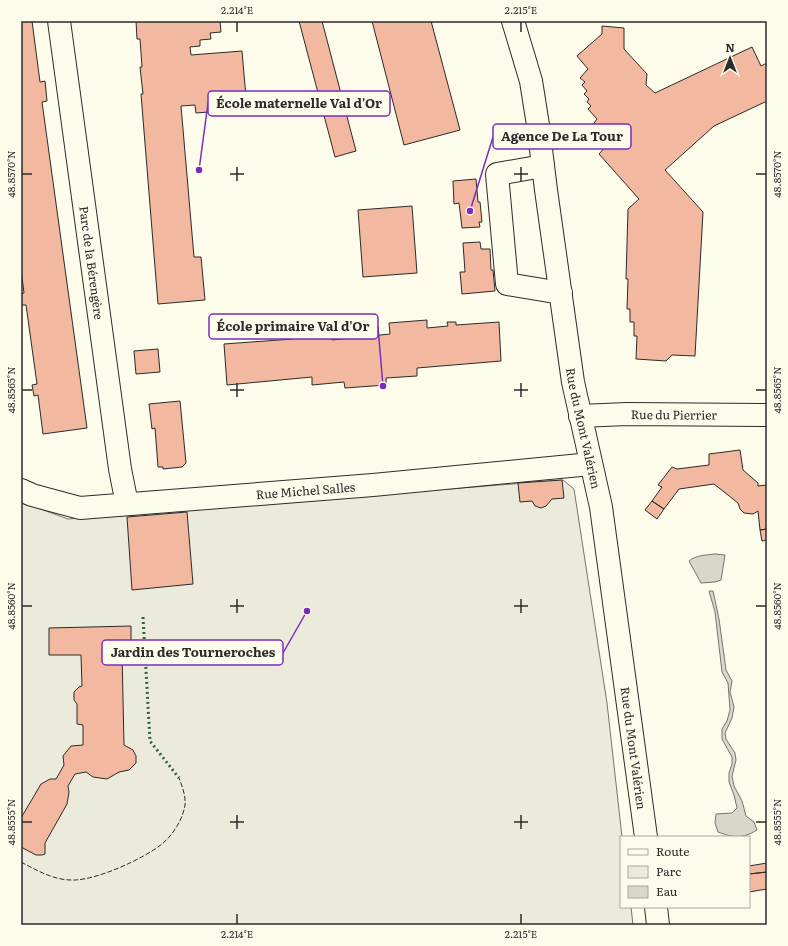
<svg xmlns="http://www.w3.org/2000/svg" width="788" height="946" font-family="Literata,serif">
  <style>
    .green { fill: #ecebdb; stroke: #74746e }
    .water { fill: #d8d7c9; stroke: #74746e }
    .building { fill: #f2b8a0; stroke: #2b2b2b }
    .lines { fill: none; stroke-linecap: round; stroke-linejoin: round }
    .minor-casing { stroke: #2b2b2b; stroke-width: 24 }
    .major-casing { stroke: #2b2b2b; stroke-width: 24 }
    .minor { stroke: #fdfbea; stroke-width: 22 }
    .major { stroke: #fdfbea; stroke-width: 22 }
    .hedge { stroke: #34623c; stroke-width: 3; stroke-dasharray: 2 3; stroke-linecap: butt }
    .fence { stroke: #2b2b2b; stroke-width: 1; stroke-dasharray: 5 2; stroke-linecap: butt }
    .ticks { fill: none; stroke: #2b2b2b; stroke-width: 1.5 }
    .labels { text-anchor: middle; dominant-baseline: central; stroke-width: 3; stroke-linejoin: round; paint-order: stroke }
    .street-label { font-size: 12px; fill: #2b2b2b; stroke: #fdfbea }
    .leader { fill: none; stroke: #7b2cbf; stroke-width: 1.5 }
    .callout-dot { fill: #7b2cbf; stroke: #fdfbea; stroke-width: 1.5 }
    .callout { fill: #fdfbea; stroke: #7b2cbf; stroke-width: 1.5 }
    .callout-label { font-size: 13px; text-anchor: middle; font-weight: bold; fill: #2b2b2b }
    .neatline { fill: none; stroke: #2b2b2b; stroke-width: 1.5 }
    .ticks-label { font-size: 10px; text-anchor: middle; fill: #2b2b2b }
  </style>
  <rect width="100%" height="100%" fill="#fdfbea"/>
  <path class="green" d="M563 480 574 489 607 703 622 837 621 907H631L633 925H21V505L24 503 68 519Z"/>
  <path class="water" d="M715 554 725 555 721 580 715 582 701 583 689 561C696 555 707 555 715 554Z
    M709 591H713L719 619 726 670 732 681 730 692 734 707 732 718 725 733 726 739 735 753 736 760 732 776 734 786 742 801 746 816 754 822 757 830C742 839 734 838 718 832L715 823 716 814 732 813 737 808 734 795 729 782V773L732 764V757L722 739V729L727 721 730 710 728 683 722 672 715 612Z"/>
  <path class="building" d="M21 21H32L40 82 45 81 47 101 42 102 87 428 43 434 38 395 34 396 32 385 37 384 26 305H21V294L24 293 21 269Z
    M136 21H220L221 32 210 33 211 39 200 40V46L190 47 191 55 242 51 247 109 196 113 195 105 181 106 194 257H201L205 300 158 304 141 94H143L140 67H142L140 39H137Z
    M299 21H322L356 151 335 157Z
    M372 21H431L460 130 404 145Z
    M602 26 624 28V49L647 74 646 85 655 93 752 47 761 66 767 63V101L714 126 665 170 703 212 695 356 672 355 666 361 636 359 637 336H634V322H630V309H627L628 279H626L628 209 639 199 599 154 608 144 592 126 597 119 588 109 591 106 587 102 589 99 584 94 587 91 582 85 585 82 580 78 588 69 577 56 602 34Z
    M476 179 478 202H480L482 222H479L480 227 462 228 459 203 454 204 453 181Z
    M412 206 417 273 363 277 358 210Z
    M480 242 481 249H490L491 270H493L495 291 462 294 460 272H465L463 243Z
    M427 320V328L448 326 447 322H456V325L499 322 501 361 417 368V376L386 378V385L345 388 344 382 312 385V377L227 385 224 344 293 339V331L331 328 332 340 390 334 389 323Z
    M158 349 160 372 136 374 134 351Z
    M180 401 186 463 182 467 163 469V467H158L155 428 152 429 149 404Z
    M740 450 743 470 758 483V486L767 485V529L760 530 758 511 753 514 744 513 740 509 738 503 714 484 679 489 664 509 652 501 662 487 658 485 672 467 677 469 709 465V454Z
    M562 480 564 498 552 499 546 506 541 508 535 506 532 501 520 502 518 483Z
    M652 501 664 509 657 519 645 510Z
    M187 512 193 584 132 590 127 517Z
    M767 529V540L762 541 760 530Z
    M131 626V647L126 653H122L124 745 133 750 136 756V763L129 770 119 772 107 779 93 777 86 772 75 774 68 786 69 792 67 804 45 843V854L42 855H36L21 847V818L41 784 50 779H56L64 765 63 756 71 746 83 745V725L77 724V704L74 700V692L79 687 82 686 81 655H49V628Z
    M767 863V872L749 874V866Z
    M767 872V889L749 892V874Z"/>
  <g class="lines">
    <g class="minor-casing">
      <g id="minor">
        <path id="s1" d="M59 21 120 469 127 504"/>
        <path d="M543 166 497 174 507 284 561 293"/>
        <path id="s2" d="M580 416 627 414 767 415"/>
        <path id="s3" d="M21 490 32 495 80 508 373 485 591 464"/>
      </g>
    </g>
    <g class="major-casing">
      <g id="major">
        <path id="s4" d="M513 21 531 81 538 125 546 190 573 382 601 507 646 837"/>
        <path d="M656 907 658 925"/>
      </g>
    </g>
    <use href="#minor" class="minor"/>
    <use href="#major" class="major"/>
    <path class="hedge" d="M143 617 150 741 179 778"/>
    <path class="fence" d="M21 862C38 871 55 881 75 880 99 879 143 859 162 844 173 835 183 819 185 805 186 796 182 786 179 778"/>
  </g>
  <path class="ticks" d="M237 22V32M521 22V32M237 167V181M521 167V181M22 174H32M230 174H244M514 174H528M756 174H766M237 383V397M521 383V397M22 390H32M230 390H244M514 390H528M756 390H766M237 599V613M521 599V613M22 606H32M230 606H244M514 606H528M756 606H766M237 815V829M521 815V829M22 822H32M230 822H244M514 822H528M756 822H766M237 914V924M521 914V924"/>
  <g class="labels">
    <g class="street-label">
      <text stroke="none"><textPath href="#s1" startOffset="244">Parc de la Bérengère</textPath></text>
      <text stroke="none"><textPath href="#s2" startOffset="94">Rue du Pierrier</textPath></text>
      <text stroke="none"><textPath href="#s4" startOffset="414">Rue du Mont Valérien</textPath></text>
      <text stroke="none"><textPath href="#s3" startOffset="288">Rue Michel Salles</textPath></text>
      <text stroke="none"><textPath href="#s4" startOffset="738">Rue du Mont Valérien</textPath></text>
    </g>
  </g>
  <path class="leader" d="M199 170L208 103M470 211L493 137M383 386L378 327M307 611L283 653"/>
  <g class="callout-dot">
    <circle cx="199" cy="170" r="4"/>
    <circle cx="470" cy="211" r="4"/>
    <circle cx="383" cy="386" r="4"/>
    <circle cx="307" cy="611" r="4"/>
  </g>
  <g class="callout">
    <rect x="208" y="91" width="182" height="25" rx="4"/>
    <rect x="493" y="124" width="138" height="25" rx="4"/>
    <rect x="209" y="314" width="169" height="25" rx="4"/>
    <rect x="102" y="640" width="181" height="25" rx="4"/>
  </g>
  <g class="callout-label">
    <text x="299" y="108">École maternelle Val d'Or</text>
    <text x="562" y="141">Agence De La Tour</text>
    <text x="293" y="331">École primaire Val d'Or</text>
    <text x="193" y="657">Jardin des Tourneroches</text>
  </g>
  <rect width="788" height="946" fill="none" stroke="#fdfbea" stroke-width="44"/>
  <rect x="620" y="836" width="130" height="72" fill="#fdfbea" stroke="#a9a89e"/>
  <rect x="628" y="849" width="20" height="6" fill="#fdfbea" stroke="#a9a89e"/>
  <text x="656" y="856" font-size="12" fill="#2b2b2b">Route</text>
  <rect x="628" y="866" width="20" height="12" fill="#ecebdb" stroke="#a9a89e"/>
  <text x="656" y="876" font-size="12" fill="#2b2b2b">Parc</text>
  <rect x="628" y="886" width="20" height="12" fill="#d8d7c9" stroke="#a9a89e"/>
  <text x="656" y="896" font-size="12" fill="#2b2b2b">Eau</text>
  <g transform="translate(730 58)" stroke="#fdfbea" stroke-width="3" paint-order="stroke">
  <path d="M0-3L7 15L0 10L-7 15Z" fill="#2b2b2b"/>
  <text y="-6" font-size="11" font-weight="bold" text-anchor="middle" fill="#2b2b2b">N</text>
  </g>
  <rect x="22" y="22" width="744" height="902" class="neatline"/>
  <g class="ticks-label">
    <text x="237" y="14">2.214°E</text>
    <text x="521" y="14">2.215°E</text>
    <text transform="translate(11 174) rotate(-90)" y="4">48.8570°N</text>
    <text transform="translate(777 174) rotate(-90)" y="4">48.8570°N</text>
    <text transform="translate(11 390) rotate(-90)" y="4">48.8565°N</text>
    <text transform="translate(777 390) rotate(-90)" y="4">48.8565°N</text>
    <text transform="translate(11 606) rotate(-90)" y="4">48.8560°N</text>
    <text transform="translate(777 606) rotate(-90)" y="4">48.8560°N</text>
    <text transform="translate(11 822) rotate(-90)" y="4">48.8555°N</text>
    <text transform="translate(777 822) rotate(-90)" y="4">48.8555°N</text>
    <text x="237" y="938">2.214°E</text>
    <text x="521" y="938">2.215°E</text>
  </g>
</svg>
